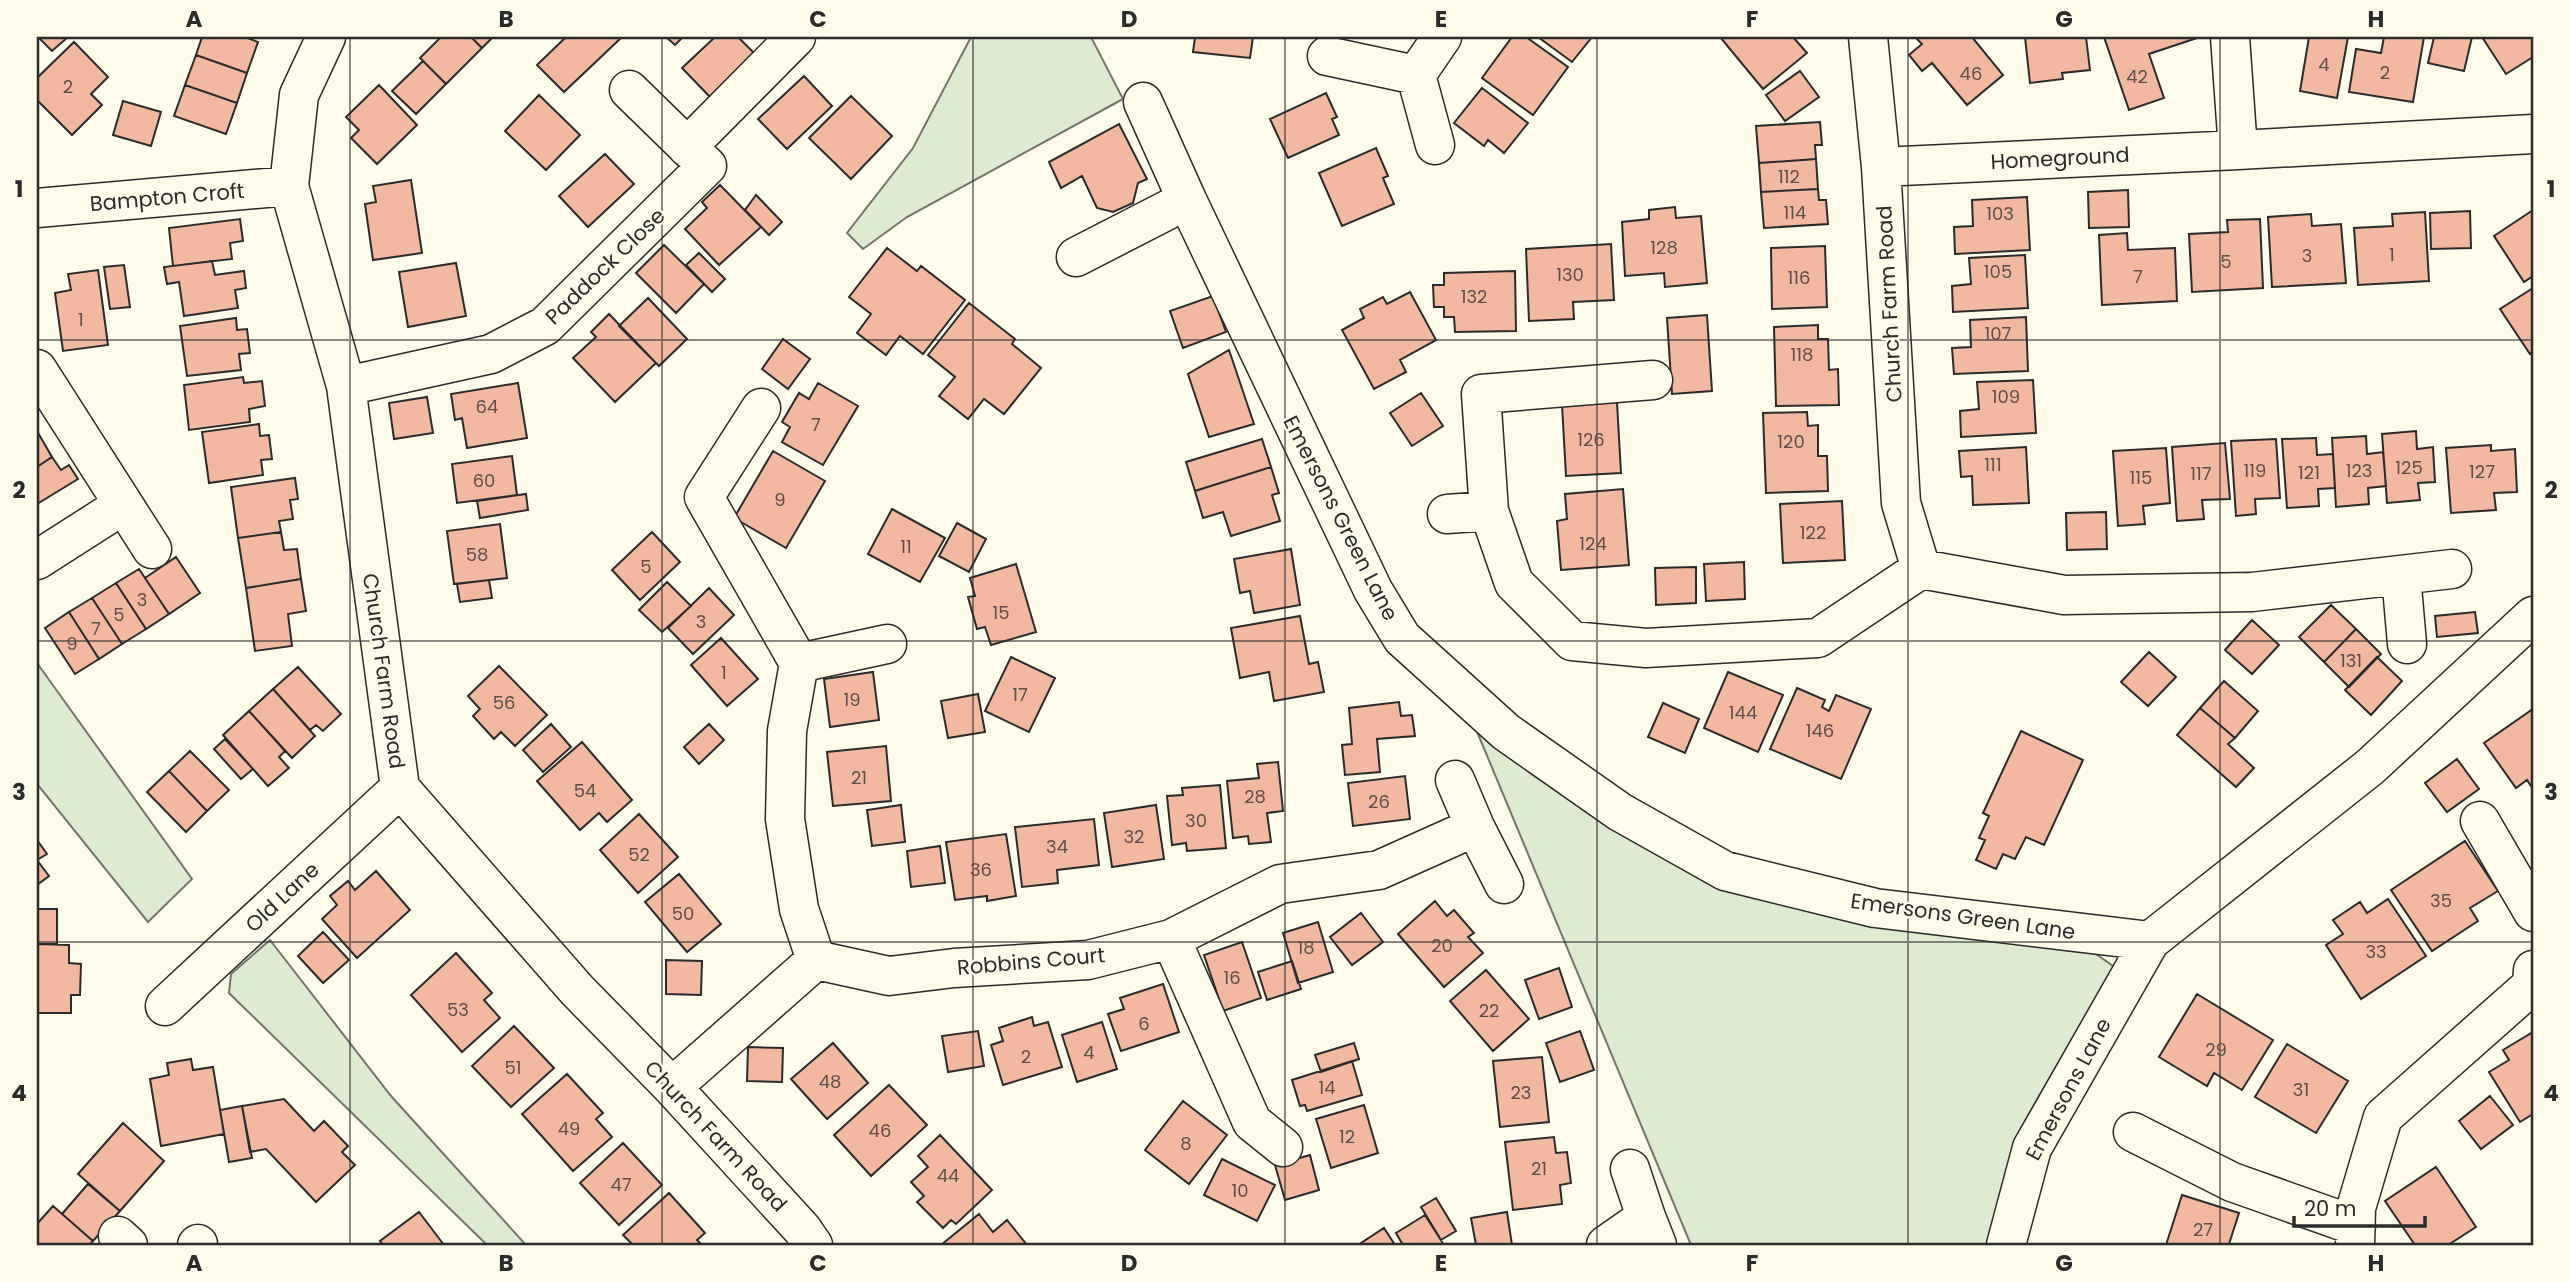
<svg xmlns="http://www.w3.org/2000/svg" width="2570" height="1282" font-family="Poppins,sans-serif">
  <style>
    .green { fill: #deebd1; stroke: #74746e; stroke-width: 2 }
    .building { fill: #f2b8a0; stroke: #2b2b2b; stroke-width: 2 }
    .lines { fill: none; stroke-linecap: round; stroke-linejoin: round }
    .minor-casing { stroke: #2b2b2b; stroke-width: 41 }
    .minor { stroke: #fdfbea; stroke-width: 38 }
    .grid { fill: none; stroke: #2b2b2b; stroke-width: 2; stroke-opacity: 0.55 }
    .labels { text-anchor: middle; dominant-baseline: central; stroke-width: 5; stroke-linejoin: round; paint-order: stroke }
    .number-label { font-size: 18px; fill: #5d4e48 }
    .street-label { font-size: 21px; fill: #2b2b2b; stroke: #fdfbea }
    .neatline { fill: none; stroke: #2b2b2b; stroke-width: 2.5 }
    .grid-label { font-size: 23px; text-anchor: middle; font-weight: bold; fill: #2b2b2b }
  </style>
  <rect width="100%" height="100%" fill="#fdfbea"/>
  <path class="green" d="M971 37H1091L1123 99 907 217 863 249 847 233 913 148Z
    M37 663 192 879 148 922 37 784Z
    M1473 722 1710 877 2089 949 2120 971 1992 1245H1691Z
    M270 940 391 1096 526 1245H487L229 993 231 974Z"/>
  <path class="building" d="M38 37H68L52 51Z
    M202 37H245L258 42 247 73 196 55Z
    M441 37H471L482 48 446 84 420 58Z
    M471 37H493L482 48Z
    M566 37H622L564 92 537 65Z
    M666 37H683L675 45Z
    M715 37H738L756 55 711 98 682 68Z
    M1195 37H1253L1250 58 1193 52Z
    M1512 37H1526L1568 67 1533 115 1482 78Z
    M1538 37H1592L1572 62Z
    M1720 37H1793L1807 53 1763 89Z
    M1915 37H1972L2003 75 1967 105 1932 63 1922 71 1909 55 1922 44Z
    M2025 37H2086L2090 70 2062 73 2063 79 2030 83Z
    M2104 37H2197V38L2149 54 2164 98 2129 110Z
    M2309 37H2348L2337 98 2300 91Z
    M2384 37H2424L2413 102 2349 92 2356 49 2381 53Z
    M2434 37H2472L2464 71 2428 63Z
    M2482 37H2533V57L2506 74Z
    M74 42 108 77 91 94 102 105 72 135 37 100V78Z
    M196 55 247 73 237 103 185 85Z
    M423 61 446 84 416 114 392 91Z
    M1800 71 1819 97 1785 121 1766 95Z
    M804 76 832 106 787 149 758 119Z
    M185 85 237 103 226 134 174 116Z
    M379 85 417 125 377 164 351 138 359 130 346 117Z
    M1482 88 1528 123 1504 153 1488 140 1484 146 1454 123Z
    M1326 93 1337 117 1332 119 1339 135 1288 158 1270 119Z
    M539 95 580 135 546 170 505 131Z
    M851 96 892 136 851 179 809 138Z
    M123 101 161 112 151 146 113 135Z
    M1820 122 1822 145H1815L1816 159 1759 163 1756 126Z
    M1119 124 1147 179 1138 183 1133 203 1113 212 1097 208 1082 176 1061 188 1049 162Z
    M1376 148 1388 176 1383 178 1394 204 1342 226 1319 173Z
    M605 154 634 184 588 227 559 196Z
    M1816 159 1818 189 1761 192 1759 163Z
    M411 180 422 253 373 260 365 204 376 202 373 186Z
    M720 185 761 227 719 265 685 229 707 208 702 202Z
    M1818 189 1819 200H1826L1828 224 1764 228 1761 192Z
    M2128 190 2129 227 2089 228 2088 192Z
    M756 195 782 222 769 235 745 210Z
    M2027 197 2030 250 1955 254 1954 227 1973 226 1972 200Z
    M1675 207 1676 218 1701 216 1707 283 1665 287 1664 273 1625 276 1622 222 1649 219V210Z
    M2533 210V276L2524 282 2494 236Z
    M2470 211 2471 248 2431 249 2430 213Z
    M2425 212 2429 281 2358 285 2354 228 2393 226 2392 214Z
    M2311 214 2312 226 2341 224 2346 283 2272 287 2268 217Z
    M240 219 243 241 230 243 232 259 173 266 169 228Z
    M2260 219 2263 288 2192 292 2189 234 2228 232 2227 220Z
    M2127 233 2128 250 2175 248 2177 301 2102 305 2099 235Z
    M1611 244 1614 300 1573 302 1574 319 1529 321 1526 249Z
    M664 245 704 284 676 313 636 273Z
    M1825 246 1827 307 1772 309 1771 248Z
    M887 248 917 271 921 266 965 300 923 354 900 336 886 355 857 333 871 314 849 297Z
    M699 253 725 279 712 292 686 265Z
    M2025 255 2028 308 1953 312 1952 286 1971 284 1969 258Z
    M212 261 215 275 244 271 246 288 235 290 238 308 184 316 179 282 167 284 164 267Z
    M456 263 466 316 408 327 399 272Z
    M124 265 130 307 110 309 104 267Z
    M98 270 108 345 63 351 55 293 71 290 68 274Z
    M1515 271 1516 331 1455 332 1454 317H1444V307H1434L1433 285H1444V273Z
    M2533 288V352L2530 354 2500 309Z
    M1410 292 1436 340 1400 360 1406 372 1374 389 1342 330 1364 318 1360 309 1383 297 1387 304Z
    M1213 296 1226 332 1183 348 1170 311Z
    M648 298 687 339 659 366 619 326Z
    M969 303 1015 339 1012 344 1041 368 1004 414 984 399 968 419 939 396 955 377 928 355Z
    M609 314 656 363 615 402 573 358 596 337 591 332Z
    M1707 315 1712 391 1672 394 1667 318Z
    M2026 317 2028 371 1954 374 1952 348 1971 347 1970 320Z
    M236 318 237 330 247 329 250 353 239 354 241 370 187 376 180 326Z
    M1818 325V339H1828L1829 370 1838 369 1839 405 1776 406 1774 327Z
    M783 339 810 359 788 389 762 369Z
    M1229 350 1254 424 1209 437 1188 374Z
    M243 377 244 383 262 381 265 406 249 409 250 422 189 430 184 385Z
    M2033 380 2036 433 1961 437 1960 411 1979 409 1977 382Z
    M518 383 527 438 467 448 462 418 455 420 451 394Z
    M818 383 858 406 823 465 782 442 790 427 782 422 799 393 809 399Z
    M1421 393 1443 426 1412 446 1390 413Z
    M427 397 433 433 394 439 389 403Z
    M1617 402 1621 473 1566 476 1562 405Z
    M1807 412 1808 426 1818 425V456H1827L1828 491 1766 493 1763 413Z
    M259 424 260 436 269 435 272 459 261 460 263 475 209 483 202 432Z
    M37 431 52 457 37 467Z
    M2416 431 2417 449 2433 447 2435 482 2418 483 2420 500 2387 503 2382 434Z
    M2366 436 2367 454 2383 452 2386 486 2368 488 2369 504 2336 507 2332 438Z
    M2316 438 2317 455 2333 454 2335 488 2318 489 2319 506 2287 508 2282 439Z
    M1262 439 1271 467 1195 491 1186 462Z
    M2276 439 2280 498 2255 499 2256 514 2236 516 2231 441Z
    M2225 443 2230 499 2202 500 2204 519 2177 521 2172 447Z
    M2491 445V451L2515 449 2517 492 2494 493 2496 510 2451 513 2446 448Z
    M2026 447 2029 503 1973 505 1972 476 1961 477 1959 451Z
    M2166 448 2170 503 2143 506 2145 524 2118 526 2113 451Z
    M773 451 825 481 786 548 734 518Z
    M512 456 517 495 457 503 452 464Z
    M52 457 61 470 69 465 78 479 37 504V467Z
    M1271 467 1279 493 1272 495 1280 521 1231 536 1223 512 1203 518 1195 491Z
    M295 478 298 499 290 500 293 519 279 521 281 532 238 538 231 487Z
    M1623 489 1629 565 1561 570 1557 521 1567 519 1565 494Z
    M526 494 528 510 480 518 477 501Z
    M1842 501 1845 560 1783 563 1780 504Z
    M892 509 945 538 920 582 868 554Z
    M2106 512 2107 549 2067 550 2066 513Z
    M957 523 986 539 969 572 939 556Z
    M500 524 507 578 454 584 447 531Z
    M281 532 284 550 297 549 301 579 246 588 238 538Z
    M652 532 680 562 640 600 612 570Z
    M1291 549 1300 605 1254 613 1250 591 1240 593 1234 559Z
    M176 557 200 593 169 614 145 578Z
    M1744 562 1745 599 1706 601 1704 564Z
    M1016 564 1036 632 991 645 985 627 977 629 968 597 975 596 970 578Z
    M1696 567V603L1656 605 1655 568Z
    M139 569 169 614 146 629 116 583Z
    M301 579 306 611 288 614 292 646 255 651 246 588Z
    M489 580 492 598 460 602 457 584Z
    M667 582 691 606 662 632 639 610Z
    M116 583 146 629 122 644 92 598Z
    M709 588 734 615 693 654 668 628Z
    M92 598 122 644 99 659 69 612Z
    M2331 605 2356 629 2324 662 2299 637Z
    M69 612 99 659 75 674 45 628Z
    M2475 612 2478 633 2437 637 2435 616Z
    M1300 616 1309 664 1318 662 1324 692 1274 701 1269 672 1240 678 1231 628Z
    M2252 620 2279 645 2252 674 2225 650Z
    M2356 629 2381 654 2349 687 2324 662Z
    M721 638 758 679 727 706 691 665Z
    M2149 652 2176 677 2148 706 2121 682Z
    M1011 657 1055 678 1029 732 985 711Z
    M2377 657 2402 681 2371 715 2345 690Z
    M499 666 547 715 515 746 501 732 494 739 473 716 480 709 468 696Z
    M298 667 341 714 323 731 316 725 310 730 273 689Z
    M873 672 879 720 830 727 824 679Z
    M1728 672 1783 695 1758 752 1704 728Z
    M2224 681 2258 711 2235 738 2200 708Z
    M1797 688 1825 700 1822 707 1829 711 1836 695 1871 709 1841 779 1770 749Z
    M273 689 315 736 292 758 249 711Z
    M978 694 985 732 948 738 941 701Z
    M1399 702 1401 716 1412 715 1415 736 1377 739 1380 772 1345 775 1342 745 1352 744 1349 708Z
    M1663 703 1699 719 1685 753 1648 737Z
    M2200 708 2235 738 2228 744 2254 768 2236 787 2177 735Z
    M2533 709V789L2527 780 2516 788 2484 743Z
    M249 711 285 751 279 757 289 768 268 786 223 735Z
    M551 724 571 747 543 772 523 750Z
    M709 724 724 740 699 764 684 747Z
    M2021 731 2083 760 2044 845 2026 837 2015 859 2003 854 1996 869 1976 860 1985 840 1979 838 1989 816 1983 813Z
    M225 739 253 769 241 779 214 749Z
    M582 742 632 800 607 822 599 813 580 830 537 781Z
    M886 746 891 801 833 806 827 752Z
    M190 751 229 790 207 811 169 771Z
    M2457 759 2479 789 2447 812 2425 783Z
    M1278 762 1283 811 1267 813 1271 842 1249 844 1248 836 1233 838 1227 781 1259 778 1257 764Z
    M169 771 207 811 186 832 147 792Z
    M1405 776 1410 819 1353 826 1348 783Z
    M1220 785 1226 848 1187 851 1186 843 1172 845 1167 796 1183 795 1182 788Z
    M901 805 905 842 872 846 867 810Z
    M1156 805 1164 859 1112 867 1104 813Z
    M639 814 678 857 638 893 600 850Z
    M1094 819 1099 865 1057 870 1058 883 1022 887 1015 827Z
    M1006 834 1016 896 987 901V896L955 900 946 842Z
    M37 840 47 854 37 860 49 876 37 885Z
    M2465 841 2498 891 2470 908 2478 921 2432 951 2391 890Z
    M940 846 945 883 911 887 907 851Z
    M376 871 410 910 357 958 322 919 337 905 330 896 348 881 355 890Z
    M679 874 721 924 687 952 645 902Z
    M2388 899 2426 956 2361 999 2326 945 2343 934 2333 920 2360 902 2367 913Z
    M1435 901 1447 916 1454 910 1474 933 1468 937 1483 953 1444 987 1398 934Z
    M37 909H57V944H37Z
    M1361 913 1383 942 1352 965 1330 937Z
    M1318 922 1333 972 1298 983 1283 933Z
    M323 932 349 960 323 983 298 956Z
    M1242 942 1261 998 1223 1011 1204 955Z
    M37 944 69 945V963L81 964 80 995H71V1013H37Z
    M456 953 492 993 484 1000 500 1018 462 1052 411 995Z
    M666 960 702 961 701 995 666 994Z
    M1292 961 1301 989 1267 1000 1258 972Z
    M1559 968 1572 1007 1539 1019 1525 980Z
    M1486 970 1529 1019 1493 1051 1450 1001Z
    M1163 984 1179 1032 1121 1051 1108 1014 1124 1009 1120 998Z
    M2197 994 2273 1040 2242 1090 2214 1073 2207 1086 2159 1057Z
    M1032 1017 1034 1026 1048 1022 1062 1067 1003 1085 991 1045 1003 1041 999 1028Z
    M1102 1022 1117 1069 1077 1082 1062 1035Z
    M514 1026 554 1068 511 1107 472 1066Z
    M978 1031 984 1066 948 1072 942 1036Z
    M1580 1031 1594 1070 1560 1082 1546 1043Z
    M2533 1032V1114L2520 1122 2489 1072 2509 1060 2503 1050Z
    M833 1043 868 1083 827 1119 791 1079Z
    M1354 1043 1359 1059 1321 1072 1315 1055Z
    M2287 1044 2348 1081 2316 1133 2255 1097Z
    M748 1047 783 1048 782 1082 747 1081Z
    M1542 1057 1549 1122 1500 1127 1493 1061Z
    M191 1059 193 1070 213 1067 224 1134 161 1146 150 1079 169 1075 167 1063Z
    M1352 1061 1362 1095 1307 1111 1305 1105 1300 1106 1292 1080Z
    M567 1074 603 1113 596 1119 612 1137 573 1171 522 1114Z
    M889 1085 927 1125 871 1176 834 1135Z
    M2490 1096 2513 1125 2481 1149 2459 1121Z
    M284 1099 314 1131 324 1121 348 1146 342 1152 355 1165 316 1202 266 1149 250 1152 242 1106Z
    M1183 1101 1227 1135 1189 1184 1145 1150Z
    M1364 1105 1378 1153 1331 1168 1316 1119Z
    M242 1106 252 1158 229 1162 220 1110Z
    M123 1123 164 1161 120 1211 78 1174Z
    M940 1135 992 1190 956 1224 951 1220 943 1228 917 1202 924 1196 911 1182 928 1167 918 1156Z
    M1554 1137 1556 1153 1567 1152 1571 1183 1560 1185 1562 1204 1513 1210 1505 1142Z
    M623 1143 662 1185 619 1225 580 1183Z
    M1310 1155 1319 1190 1285 1200 1275 1165Z
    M1222 1159 1275 1185 1257 1221 1204 1195Z
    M2436 1167 2476 1227 2448 1245H2415L2385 1201Z
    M88 1184 120 1211 93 1241 62 1214Z
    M669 1193 705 1233 697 1240 702 1245H633L623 1235Z
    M2182 1195 2239 1213 2229 1244 2232 1245H2166Z
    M1436 1198 1456 1231 1441 1240 1421 1207Z
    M53 1206 93 1241 89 1245H37V1224Z
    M419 1212 444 1245H383L380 1241Z
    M1507 1212 1512 1245H1476L1471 1218Z
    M979 1214 993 1232 1007 1220 1027 1245H941Z
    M1425 1215 1444 1245H1403L1396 1233Z
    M1384 1228 1395 1245H1358Z"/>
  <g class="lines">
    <g class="minor-casing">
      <path id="minor" d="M326 37 299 95 289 186 346 386 400 788 577 990 672 1087 802 1229 813 1245
        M2230 37 2238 150
        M1327 56 1416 75
        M1143 102 1187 200 1373 590 1402 638 1506 732 1620 812 1725 871 1875 908 2150 941 2370 767 2533 616
        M1435 145 1416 75 1442 37
        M687 147 796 37
        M1881 167 2238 150 2533 134
        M37 208 289 186
        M1076 257 1187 200
        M37 369 152 549
        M1653 380 1481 394 1489 511 1514 583 1572 641 1646 648 1818 638 1921 569 1901 503 1881 167 1868 37
        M346 386 491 354 545 326 707 166 629 90
        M761 408 704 497 799 663
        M1447 514 1489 511
        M37 560 123 505
        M1921 569 2064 595 2252 592 2452 569
        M2401 575 2407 644
        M1455 780 1475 827 1504 884
        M2480 821 2533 912
        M1171 939 1252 1122 1283 1147
        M816 960 799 909 785 819 787 731 799 663 887 644
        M165 1006 400 788
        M672 1087 816 960 889 976 954 968 1088 960 1171 939 1280 884 1379 870 1475 827
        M2133 1132 2232 1182 2356 1226
        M1630 1169 1646 1217
        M118 1236 128 1245
        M197 1245 198 1244
        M1606 1245 1646 1217 1657 1245
        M2006 1245 2032 1148 2150 941
        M2355 1245 2356 1208 2383 1117 2532 985 2533 970"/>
    </g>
    <use href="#minor" class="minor"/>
  </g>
  <path class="grid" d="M350 37V1245M662 37V1245M973 37V1245M1285 37V1245M1597 37V1245M1908 37V1245M2220 37V1245M37 340H2533M37 641H2533M37 942H2533"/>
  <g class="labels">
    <g class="number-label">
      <text x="2324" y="64">4</text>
      <text x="2385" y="72">2</text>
      <text x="1971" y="73">46</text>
      <text x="2137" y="76">42</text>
      <text x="68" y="86">2</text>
      <text x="1789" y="176">112</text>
      <text x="1795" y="212">114</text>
      <text x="2000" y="213">103</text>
      <text x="1664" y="247">128</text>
      <text x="2392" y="254">1</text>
      <text x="2307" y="255">3</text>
      <text x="2226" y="261">5</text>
      <text x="1998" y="271">105</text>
      <text x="1570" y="274">130</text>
      <text x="2138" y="276">7</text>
      <text x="1799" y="277">116</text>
      <text x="1474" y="296">132</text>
      <text x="81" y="319">1</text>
      <text x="1998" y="333">107</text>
      <text x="1802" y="354">118</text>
      <text x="2006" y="396">109</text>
      <text x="487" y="406">64</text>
      <text x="816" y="424">7</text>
      <text x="1591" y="439">126</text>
      <text x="1791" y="441">120</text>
      <text x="1993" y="464">111</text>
      <text x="2409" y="467">125</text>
      <text x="2255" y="470">119</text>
      <text x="2359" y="470">123</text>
      <text x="2482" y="471">127</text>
      <text x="2309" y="472">121</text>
      <text x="2201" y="473">117</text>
      <text x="2141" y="477">115</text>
      <text x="484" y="480">60</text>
      <text x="780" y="499">9</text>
      <text x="1813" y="532">122</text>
      <text x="1593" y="543">124</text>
      <text x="906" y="546">11</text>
      <text x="477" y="554">58</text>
      <text x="646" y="566">5</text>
      <text x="142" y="599">3</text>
      <text x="1001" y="612">15</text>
      <text x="119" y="614">5</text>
      <text x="701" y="621">3</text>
      <text x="96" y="628">7</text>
      <text x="72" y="643">9</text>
      <text x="2351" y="660">131</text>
      <text x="724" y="672">1</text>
      <text x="1020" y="694">17</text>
      <text x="852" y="699">19</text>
      <text x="504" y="702">56</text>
      <text x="1743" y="712">144</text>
      <text x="1820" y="730">146</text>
      <text x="859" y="777">21</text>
      <text x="585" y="790">54</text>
      <text x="1255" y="796">28</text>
      <text x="1379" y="801">26</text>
      <text x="1196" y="820">30</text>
      <text x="1134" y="836">32</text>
      <text x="1057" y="846">34</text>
      <text x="639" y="854">52</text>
      <text x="981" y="869">36</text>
      <text x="2441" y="900">35</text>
      <text x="683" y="913">50</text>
      <text x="1442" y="945">20</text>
      <text x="1306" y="947">18</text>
      <text x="2376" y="951">33</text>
      <text x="1232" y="977">16</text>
      <text x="458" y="1009">53</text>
      <text x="1489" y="1010">22</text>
      <text x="1144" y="1023">6</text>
      <text x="2216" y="1049">29</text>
      <text x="1089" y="1052">4</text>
      <text x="1026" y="1056">2</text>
      <text x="513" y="1067">51</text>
      <text x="830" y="1081">48</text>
      <text x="1327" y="1087">14</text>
      <text x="2301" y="1089">31</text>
      <text x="1521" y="1092">23</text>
      <text x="569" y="1128">49</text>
      <text x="880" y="1130">46</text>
      <text x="1347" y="1136">12</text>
      <text x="1186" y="1143">8</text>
      <text x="1539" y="1168">21</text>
      <text x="948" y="1175">44</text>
      <text x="621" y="1184">47</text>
      <text x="1240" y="1190">10</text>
      <text x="2203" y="1229">27</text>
    </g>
    <g class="street-label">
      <text transform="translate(2060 158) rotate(-3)">Homeground</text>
      <text transform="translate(167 197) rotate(-5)">Bampton Croft</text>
      <text transform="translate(605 266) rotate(-44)">Paddock Close</text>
      <text transform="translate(1889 304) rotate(-93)">Church Farm Road</text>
      <text transform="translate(1341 518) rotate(63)">Emersons Green Lane</text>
      <text transform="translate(384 671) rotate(82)">Church Farm Road</text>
      <text transform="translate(282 897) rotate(-43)">Old Lane</text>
      <text transform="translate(1963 916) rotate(8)">Emersons Green Lane</text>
      <text transform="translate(1031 961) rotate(-5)">Robbins Court</text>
      <text transform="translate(2068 1089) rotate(-62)">Emersons Lane</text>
      <text transform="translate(716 1136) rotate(47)">Church Farm Road</text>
    </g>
  </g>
  <rect width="2570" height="1282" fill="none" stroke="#fdfbea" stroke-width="77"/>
  <path d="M2294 1216v10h131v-10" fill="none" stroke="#2b2b2b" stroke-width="3.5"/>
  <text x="2304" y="1216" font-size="21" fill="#2b2b2b" stroke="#fdfbea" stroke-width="5" paint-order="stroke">20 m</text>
  <rect x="38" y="38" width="2494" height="1206" class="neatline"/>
  <g class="grid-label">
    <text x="194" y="27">A</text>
    <text x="506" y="27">B</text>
    <text x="818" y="27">C</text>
    <text x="1129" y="27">D</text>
    <text x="1441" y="27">E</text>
    <text x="1752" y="27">F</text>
    <text x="2064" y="27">G</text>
    <text x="2376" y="27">H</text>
    <text x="19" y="197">1</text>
    <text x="2551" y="197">1</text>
    <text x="19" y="498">2</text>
    <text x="2551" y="498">2</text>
    <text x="19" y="800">3</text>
    <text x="2551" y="800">3</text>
    <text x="19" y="1101">4</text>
    <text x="2551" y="1101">4</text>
    <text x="194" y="1271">A</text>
    <text x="506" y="1271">B</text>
    <text x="818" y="1271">C</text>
    <text x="1129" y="1271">D</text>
    <text x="1441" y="1271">E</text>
    <text x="1752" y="1271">F</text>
    <text x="2064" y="1271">G</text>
    <text x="2376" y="1271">H</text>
  </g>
</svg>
